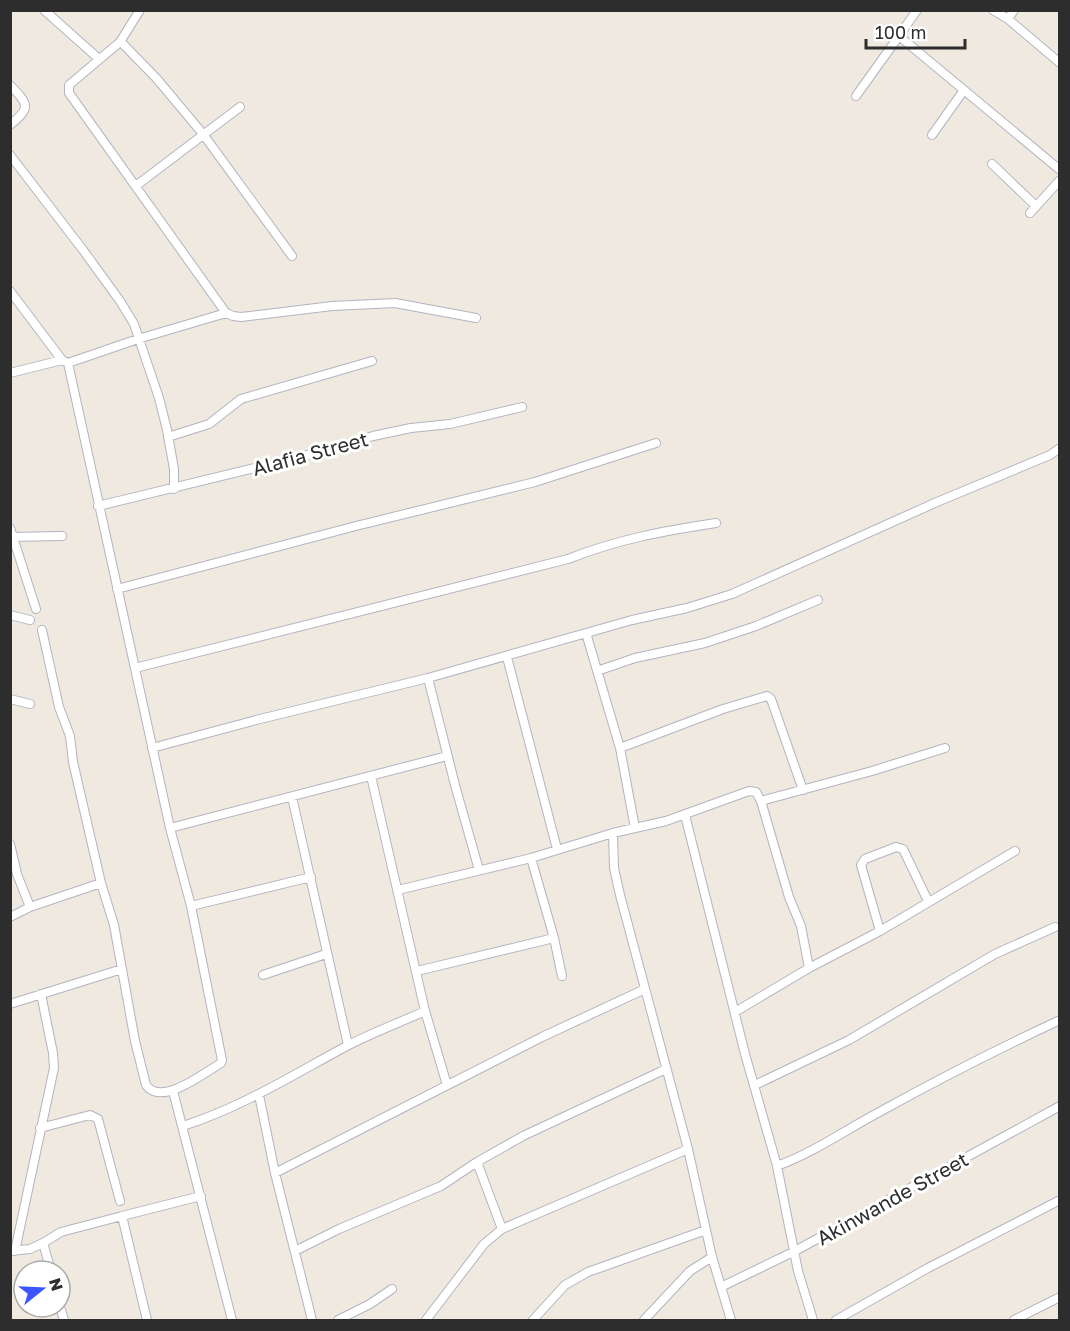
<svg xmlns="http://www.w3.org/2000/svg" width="1070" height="1331" font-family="'Golos Text',sans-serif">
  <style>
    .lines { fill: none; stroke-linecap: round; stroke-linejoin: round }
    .street-casing { stroke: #b3b4c1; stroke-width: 10 }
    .street { stroke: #fff; stroke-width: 8 }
    .labels { text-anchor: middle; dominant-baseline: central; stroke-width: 6; stroke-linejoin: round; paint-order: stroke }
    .street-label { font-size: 20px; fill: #2d2d2d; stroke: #fff }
  </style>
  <rect width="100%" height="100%" fill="#efe9df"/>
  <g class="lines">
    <g class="street-casing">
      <path id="street" d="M44 10 99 59
        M917 10 899 36 1060 170
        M993 10 1008 19 1060 63
        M1008 19 1014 10
        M120 42 140 10
        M10 85C28 104 32 107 10 125
        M856 96 899 36
        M932 135 964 90
        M10 155 83 250 120 301 134 324 159 398 167 430 174 469V489
        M992 164 1036 206
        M137 185 240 107
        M1030 213 1060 180
        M292 256 203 134 157 79 123 44 120 42 69 85V93L226 313 233 316 241 317 332 306 395 303 476 318
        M10 291 62 360
        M10 373 62 360 68 363 138 339 226 313
        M168 437 209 424 241 399 372 361
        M98 506 324 451 373 436 411 428 450 424 522 407
        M10 528 36 609
        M10 537 62 536
        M117 589 356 526 535 482 656 443
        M10 615 30 620
        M42 630 59 707 70 736 73 762 101 883 114 925 135 1041 146 1085C161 1107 204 1073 221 1063L222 1060 191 906 170 828 68 363
        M586 633 620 748 635 828
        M507 657 557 849
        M135 668 568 559C619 539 663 531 716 523
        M597 671 635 658 705 643 756 626 818 600
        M428 678 455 785 479 870
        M10 699 30 704
        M152 748 256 720 428 678 632 620 687 608 732 594 937 502 1050 455 1060 448
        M620 748 723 709 767 696 771 699 803 790
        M371 776 425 1011 447 1085
        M292 797 348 1045
        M761 801 872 771 945 748
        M685 815 745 1054 777 1166 798 1271 813 1320
        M170 828 447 756
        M613 833 614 868 620 895 688 1149 712 1257 731 1320
        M10 844 17 874 30 907
        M398 890 531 858 613 833 666 821 749 791 756 792 761 801 789 897 801 926 809 968
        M191 906 311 877
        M10 917 30 907 101 883
        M880 931 861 865 865 859 896 847 903 849 928 901
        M554 938 562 976
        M417 971 554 938 531 858
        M263 975 326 954
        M10 1004 122 969
        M735 1012 809 968 880 931 1015 851
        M755 1085 849 1040 995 954 1055 927
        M173 1091 232 1320
        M259 1095 275 1173 312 1320
        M183 1126C242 1107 291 1076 345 1047 371 1033 399 1023 425 1011
        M40 1128 90 1115 98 1119 120 1201
        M477 1162 502 1229
        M777 1166C815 1152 847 1129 883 1110 941 1078 1000 1048 1060 1020
        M275 1173 542 1037 645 989
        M43 1243 51 1271
        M10 1251 30 1249 43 1243 61 1232 122 1216
        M15 1251 54 1068 53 1053 41 994
        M295 1251 339 1229 441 1186 477 1162 523 1136 666 1069
        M721 1287 795 1251 1060 1106
        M60 1307 64 1320
        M147 1320 122 1216 201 1196
        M338 1320 370 1304 392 1289
        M426 1320 484 1244 502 1229 688 1149
        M533 1320 565 1285 588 1272 706 1230
        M644 1320 690 1271 712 1257
        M836 1320 928 1268 1060 1200
        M1014 1320 1060 1297"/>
    </g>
    <use href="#street" class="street"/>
  </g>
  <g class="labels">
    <g class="street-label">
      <text transform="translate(310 453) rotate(-15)">Alafia Street</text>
      <text transform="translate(892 1198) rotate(-29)">Akinwande Street</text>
    </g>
  </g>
  <rect width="1070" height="1331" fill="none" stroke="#2d2d2d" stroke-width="24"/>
  <g transform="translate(42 1289) rotate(72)"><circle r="28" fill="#ffffff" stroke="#ababab" stroke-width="1.5"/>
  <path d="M0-4.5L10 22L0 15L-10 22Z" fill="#3c55ff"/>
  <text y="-9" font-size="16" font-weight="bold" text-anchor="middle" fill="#2d2d2d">N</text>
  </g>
  <path d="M866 39v9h99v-9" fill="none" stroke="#2d2d2d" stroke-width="3"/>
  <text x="875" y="39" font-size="18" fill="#2d2d2d" stroke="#ffffff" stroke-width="4.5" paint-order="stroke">100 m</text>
</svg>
